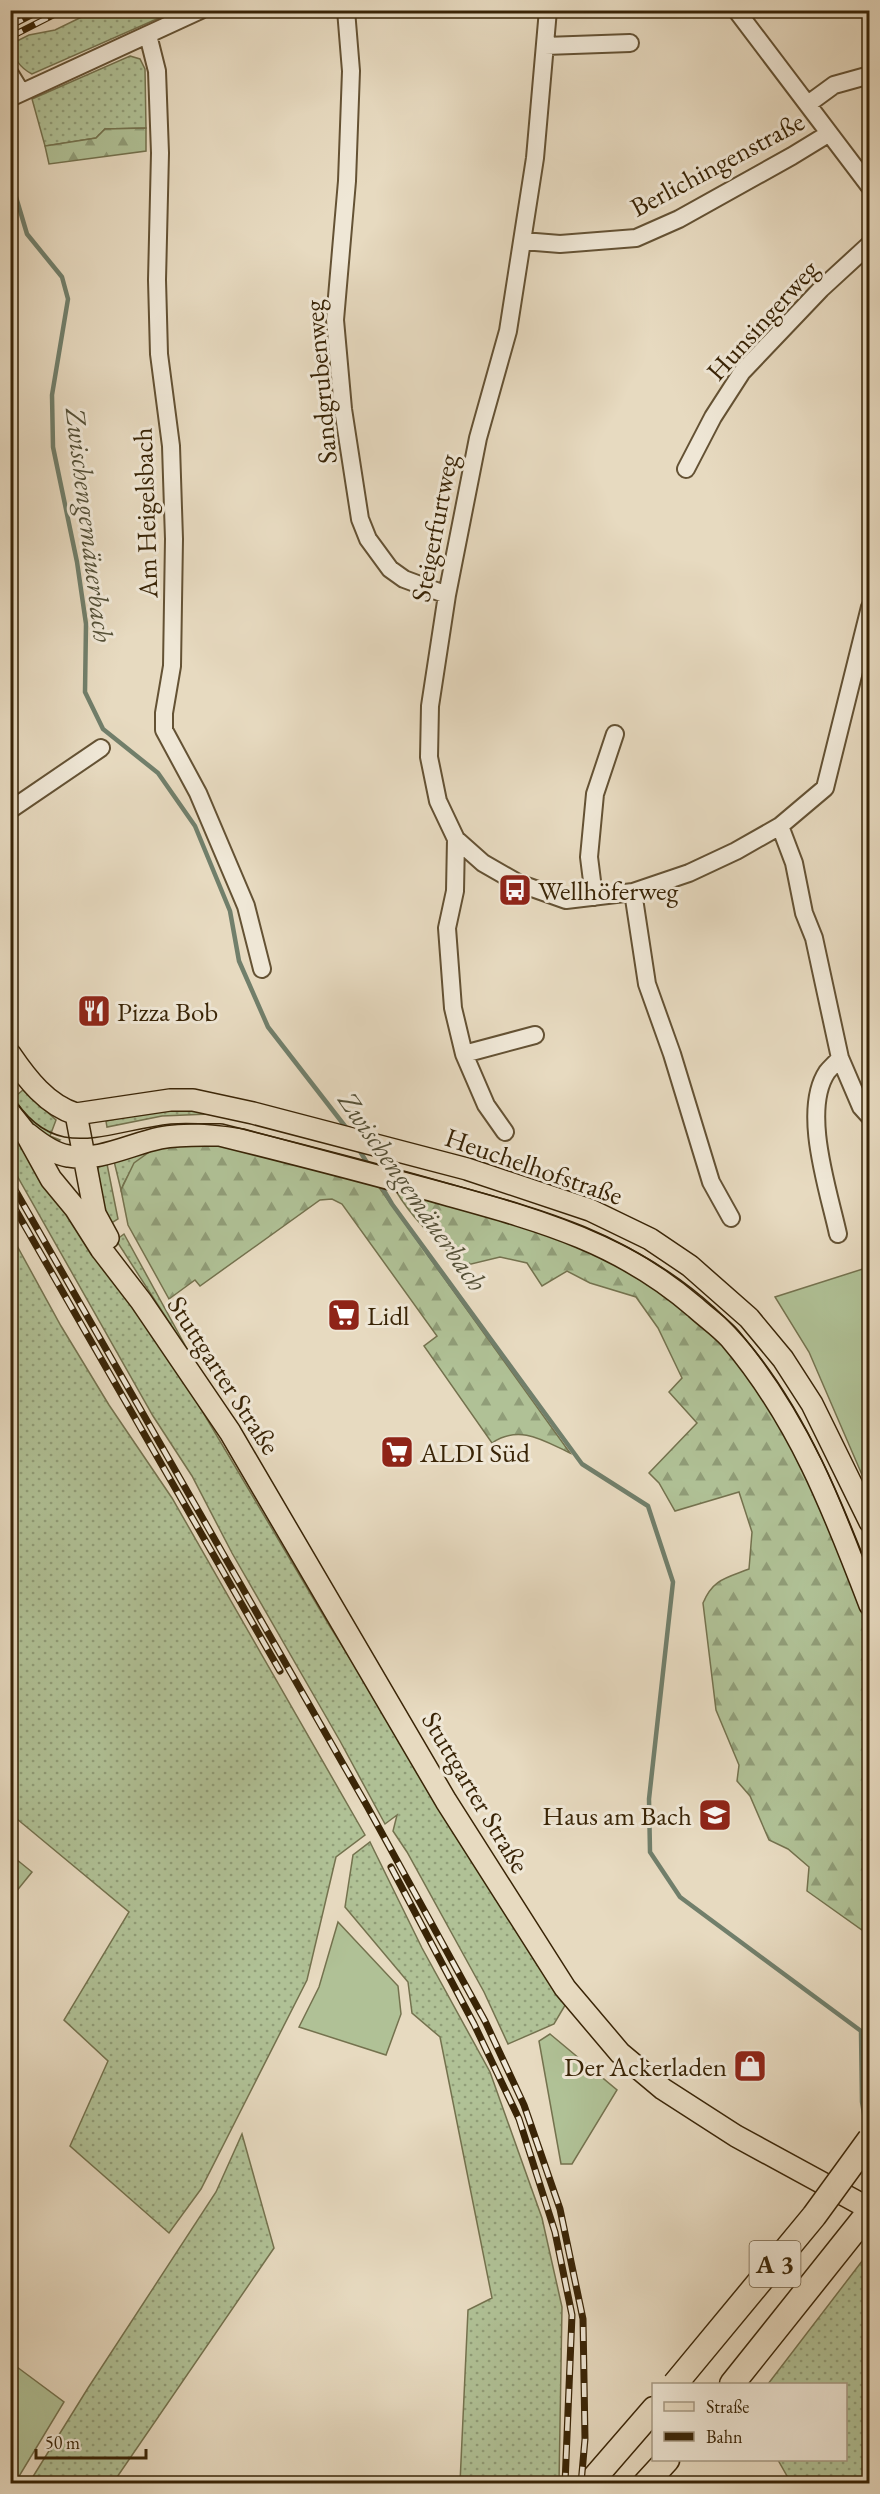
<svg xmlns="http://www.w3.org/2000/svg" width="880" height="2494" font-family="'EB Garamond',serif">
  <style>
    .grass { fill: url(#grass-dots); stroke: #74724e; stroke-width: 1.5 }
    .forest { fill: url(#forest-firs); stroke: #74724e; stroke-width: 1.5 }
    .garden { fill: #b0c196; stroke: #74724e; stroke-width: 1.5 }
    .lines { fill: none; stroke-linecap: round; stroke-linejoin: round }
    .stream { stroke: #717f6b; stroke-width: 4.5 }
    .minor-casing { stroke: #645234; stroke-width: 20 }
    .major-casing { stroke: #392406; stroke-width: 24 }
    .highway-casing { stroke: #392406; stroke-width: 27 }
    .minor { stroke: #efe7d6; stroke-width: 16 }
    .major { stroke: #e7dac0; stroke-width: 21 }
    .highway { stroke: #e7dac0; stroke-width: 24 }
    .tram { stroke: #392406; stroke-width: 1.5 }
    .rail-casing { stroke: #392406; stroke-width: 7 }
    .rail { stroke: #efe7d6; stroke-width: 4.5; stroke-dasharray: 14; stroke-linecap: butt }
    .highway-bridge-casing { stroke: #392406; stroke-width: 27; stroke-linecap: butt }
    .highway-bridge { stroke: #e7dac0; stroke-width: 24 }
    .labels { text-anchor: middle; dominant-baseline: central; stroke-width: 6; stroke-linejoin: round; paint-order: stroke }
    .shield { fill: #efe7d6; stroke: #705e44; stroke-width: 1.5 }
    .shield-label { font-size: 26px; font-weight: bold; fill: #392406 }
    .street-label { font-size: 27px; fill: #392406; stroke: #efe7d6 }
    .poi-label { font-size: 27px; fill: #392406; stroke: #efe7d6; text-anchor: start }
    .water-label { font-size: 28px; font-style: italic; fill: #555138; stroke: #efe7d6 }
  </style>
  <defs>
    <pattern id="grass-dots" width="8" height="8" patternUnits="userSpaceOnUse" patternTransform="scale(1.5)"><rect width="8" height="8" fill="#b0c196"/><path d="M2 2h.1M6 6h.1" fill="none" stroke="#909d78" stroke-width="1.8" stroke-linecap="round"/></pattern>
    <pattern id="forest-firs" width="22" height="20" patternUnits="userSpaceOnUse" patternTransform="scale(1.5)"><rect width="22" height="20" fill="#b0c196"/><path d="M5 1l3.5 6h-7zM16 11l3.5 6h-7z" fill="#909d78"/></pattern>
  </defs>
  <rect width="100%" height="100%" fill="#e7dac0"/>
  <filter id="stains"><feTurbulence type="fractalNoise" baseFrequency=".00333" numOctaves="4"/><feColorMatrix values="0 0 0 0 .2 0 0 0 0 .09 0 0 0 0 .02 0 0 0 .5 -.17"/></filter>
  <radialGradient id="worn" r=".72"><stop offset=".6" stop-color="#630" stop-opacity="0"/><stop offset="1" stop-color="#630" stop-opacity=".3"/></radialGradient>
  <path class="grass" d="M96 10 175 11 32 74C20 68 13 57 11 44L29 35 55 30Z
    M130 56 140 59 145 69 146 128 105 129 96 138 45 146 32 99Z
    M23 1090 56 1120 50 1136 60 1140 57 1142 26 1124 11 1100Z
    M185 1110 210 1111 209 1114 162 1116 107 1127 106 1121 154 1111Z
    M10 1126 188 1387 329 1625 567 2002 554 2024 508 2044 484 1992 407 1852 393 1831 397 1815 385 1824 340 1741 232 1553 192 1476 153 1416 11 1165Z
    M159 1145C141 1156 129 1170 121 1190L113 1157Z
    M107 1164 118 1219 110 1224C102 1209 93 1181 99 1165Z
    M10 1233 61 1326 109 1405 172 1498 365 1835 336 1857 307 1980 201 2189 169 2233 70 2146 108 2061 64 2020 129 1912 11 1814Z
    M124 1234 191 1356 116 1240Z
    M370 1842 422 1948 490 2072 542 2218 562 2307 559 2483H460L468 2310 492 2298 440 2037 412 2013 408 1982 345 1907 353 1855Z
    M242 2134 274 2248 113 2483H29L88 2388 216 2192Z
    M869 2252V2483H791L778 2460H846V2384H768Z"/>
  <path class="forest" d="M146 128V151L49 164 45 146 96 138 105 129Z
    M220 1142 378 1186 570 1453C544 1441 520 1424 492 1443L424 1346 437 1336 342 1204 332 1199 320 1200 200 1286 195 1280 169 1299 128 1225 121 1190 134 1163 159 1145Z
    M396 1191 443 1201 589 1249 656 1287 720 1342 754 1384 781 1427 823 1507 869 1628V1935L807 1891 809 1867 788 1849 769 1840 750 1796 737 1781 739 1765 716 1710 703 1603C713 1579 726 1578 749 1569L752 1532 739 1492 675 1511 659 1483 649 1473 697 1423 669 1392 682 1378 658 1328 636 1297 590 1283 567 1271 542 1286 527 1263 500 1257 463 1266C439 1243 413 1220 396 1191Z"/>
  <path class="garden" d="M869 1267H870L869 1491 809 1352 775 1297Z
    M11 1855 32 1872 11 1898Z
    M338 1922 398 1986 401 2014 386 2055 299 2027 319 1987Z
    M550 2034 617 2090 572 2164H561L539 2041Z
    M17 2367 64 2402 15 2483H11V2375Z"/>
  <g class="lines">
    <path class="stream" d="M10 177 27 234 62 277 68 299 52 395 53 447 77 562 86 624 85 692 103 729 158 773 195 826 230 911 239 961 268 1027 348 1130
      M358 1148 369 1166
      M380 1184 392 1204 582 1464 648 1506 673 1582 649 1799 650 1852 680 1897 861 2031 862 2102 867 2132"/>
    <g class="minor-casing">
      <path id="minor" d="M346 10 351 71 347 181 335 320 343 409 360 519 368 539 390 569 404 579 447 595
        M736 10 870 187
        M148 35 157 71 160 153 157 280 159 354 171 446 174 539 172 666 164 713V730L198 793 246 906 262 969
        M545 46 630 43
        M10 74 21 92
        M10 98 201 10
        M808 104 834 85 870 75
        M523 241 560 244 636 238 679 219 792 156 828 134
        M686 469 713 417 742 372 821 289 870 244
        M10 810 101 748
        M780 826 794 863 804 913 814 938 840 1058 861 1107 870 1117
        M456 839 483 863 518 883 566 900 633 892 689 873 736 851 780 826 825 788 870 607
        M633 892 647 984 672 1054 711 1182 731 1218
        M594 897 589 857 595 794 615 734
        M464 1054 535 1035
        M505 1132 486 1105 464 1054 453 1008 447 928 455 891 456 839 438 801 429 757 430 706 447 595 478 438 508 331 535 158 548 10
        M838 1234C829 1192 801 1111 827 1072 831 1067 836 1063 840 1058"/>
    </g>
    <g class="major-casing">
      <path id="major" d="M10 1054C27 1079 47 1105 76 1114L170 1100H193L253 1113 467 1169 590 1210 650 1239 690 1266 749 1318 783 1359 812 1404 870 1522
        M10 1113 25 1132 51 1179 75 1208 101 1249 141 1301 230 1432 446 1801 565 1988 620 2053 663 2089 736 2136 870 2209
        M76 1114 95 1214 108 1238
        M28 1134C39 1143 54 1154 68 1156 98 1162 131 1144 160 1138 180 1134 200 1135 220 1135 296 1154 372 1173 448 1195 542 1221 620 1242 696 1308 707 1318 720 1327 730 1338 798 1418 833 1508 870 1605"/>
    </g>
    <g class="highway-casing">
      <path id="highway" d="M732 2384 870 2211
        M589 2484 654 2409
        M645 2484 667 2460"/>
    </g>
    <use href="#minor" class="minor"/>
    <use href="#major" class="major"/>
    <use href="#highway" class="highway"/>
    <path class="tram" d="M10 1092C53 1166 105 1131 171 1124 196 1122 220 1125 244 1129 304 1145 364 1161 424 1177 551 1211 669 1243 755 1351 808 1418 840 1497 870 1576"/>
    <g class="rail-casing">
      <path id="rail" d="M10 26 41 10
        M10 37 63 10
        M10 1181 367 1806 485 2021 524 2105 560 2209 583 2319 585 2439 581 2484
        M10 1200 280 1671
        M391 1867 474 2024 519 2119 555 2232 572 2315 565 2484"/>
    </g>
    <use href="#rail" class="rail"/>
    <g class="highway-bridge-casing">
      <path id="highway-bridge" d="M675 2384 814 2216 870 2139"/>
    </g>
    <use href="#highway-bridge" class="highway-bridge"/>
  </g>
  <defs>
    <g id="bus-square" transform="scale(1.725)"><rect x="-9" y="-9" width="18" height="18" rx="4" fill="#8f2418" stroke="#efe7d6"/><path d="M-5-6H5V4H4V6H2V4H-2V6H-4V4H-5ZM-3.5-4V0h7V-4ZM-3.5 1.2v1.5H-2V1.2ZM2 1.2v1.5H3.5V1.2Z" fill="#fff"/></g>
    <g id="restaurant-square" transform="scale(1.725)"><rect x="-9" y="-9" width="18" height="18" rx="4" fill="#8f2418" stroke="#efe7d6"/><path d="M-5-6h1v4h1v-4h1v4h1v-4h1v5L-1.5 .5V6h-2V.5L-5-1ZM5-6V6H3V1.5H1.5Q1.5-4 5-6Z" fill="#fff"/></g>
    <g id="supermarket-square" transform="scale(1.725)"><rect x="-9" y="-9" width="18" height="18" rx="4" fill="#8f2418" stroke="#efe7d6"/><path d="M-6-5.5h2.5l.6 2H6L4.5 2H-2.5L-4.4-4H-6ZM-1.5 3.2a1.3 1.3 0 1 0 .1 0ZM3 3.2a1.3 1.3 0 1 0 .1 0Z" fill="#fff"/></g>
    <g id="school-square" transform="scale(1.725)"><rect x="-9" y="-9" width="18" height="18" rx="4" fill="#8f2418" stroke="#efe7d6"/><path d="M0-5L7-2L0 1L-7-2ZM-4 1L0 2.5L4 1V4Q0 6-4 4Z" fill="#fff"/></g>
    <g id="shop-square" transform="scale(1.725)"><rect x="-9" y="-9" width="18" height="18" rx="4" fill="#8f2418" stroke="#efe7d6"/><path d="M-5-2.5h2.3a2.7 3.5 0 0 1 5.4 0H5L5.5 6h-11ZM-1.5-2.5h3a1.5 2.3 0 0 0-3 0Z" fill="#fff"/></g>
  </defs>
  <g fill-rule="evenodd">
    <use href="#bus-square" x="515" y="890"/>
    <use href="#restaurant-square" x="94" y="1011"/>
    <use href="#supermarket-square" x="344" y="1315"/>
    <use href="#supermarket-square" x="397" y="1452"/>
    <use href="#school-square" x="715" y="1815"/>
    <use href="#shop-square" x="750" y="2066"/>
  </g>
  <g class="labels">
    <rect class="shield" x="749.5" y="2241" width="51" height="46" rx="4.5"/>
    <g class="shield-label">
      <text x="775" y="2264">A 3</text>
    </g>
    <g class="street-label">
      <text transform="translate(717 164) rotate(-28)">Berlichingenstraße</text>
      <text transform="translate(762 320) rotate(-48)">Hunsingerweg</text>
      <text transform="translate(320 382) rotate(-95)">Sandgrubenweg</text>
      <text transform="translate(145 513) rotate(-92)">Am Heigelsbach</text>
      <text transform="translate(434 528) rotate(-79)">Steigerfurtweg</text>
      <text transform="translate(534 1166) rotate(19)">Heuchelhofstraße</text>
      <text transform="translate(224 1375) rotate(57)">Stuttgarter Straße</text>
      <text transform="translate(476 1792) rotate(59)">Stuttgarter Straße</text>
    </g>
    <g class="poi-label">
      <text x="538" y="890">Wellhöferweg</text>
      <text x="117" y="1011">Pizza Bob</text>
      <text x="367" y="1315">Lidl</text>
      <text x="420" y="1452">ALDI Süd</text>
      <text x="692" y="1815" text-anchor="end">Haus am Bach</text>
      <text x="727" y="2066" text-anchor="end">Der Ackerladen</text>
    </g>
    <g class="water-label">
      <text transform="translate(90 525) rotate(83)">Zwischengemäuerbach</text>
      <text transform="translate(413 1191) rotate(55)">Zwischengemäuerbach</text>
    </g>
  </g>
  <rect width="880" height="2494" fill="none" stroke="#e7dac0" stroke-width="36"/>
  <rect x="12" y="12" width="856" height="2470" fill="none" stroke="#392406" stroke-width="3"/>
  <rect x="18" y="18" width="844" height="2458" fill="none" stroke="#392406" stroke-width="1.5"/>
  <rect x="652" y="2383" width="195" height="78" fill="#efe7d6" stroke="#a69983" stroke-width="1.5"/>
  <rect x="664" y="2402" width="30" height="9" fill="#e7dac0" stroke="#a69983" stroke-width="1.5"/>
  <text x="706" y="2413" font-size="18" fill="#392406">Straße</text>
  <rect x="664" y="2432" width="30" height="9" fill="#392406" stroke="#a69983" stroke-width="1.5"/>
  <text x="706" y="2443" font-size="18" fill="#392406">Bahn</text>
  <path d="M36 2449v9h110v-9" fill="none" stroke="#392406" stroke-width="3"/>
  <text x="45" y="2449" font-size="18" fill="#392406" stroke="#efe7d6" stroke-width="4.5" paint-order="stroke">50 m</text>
  <rect width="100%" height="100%" filter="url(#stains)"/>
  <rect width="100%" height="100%" fill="url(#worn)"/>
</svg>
